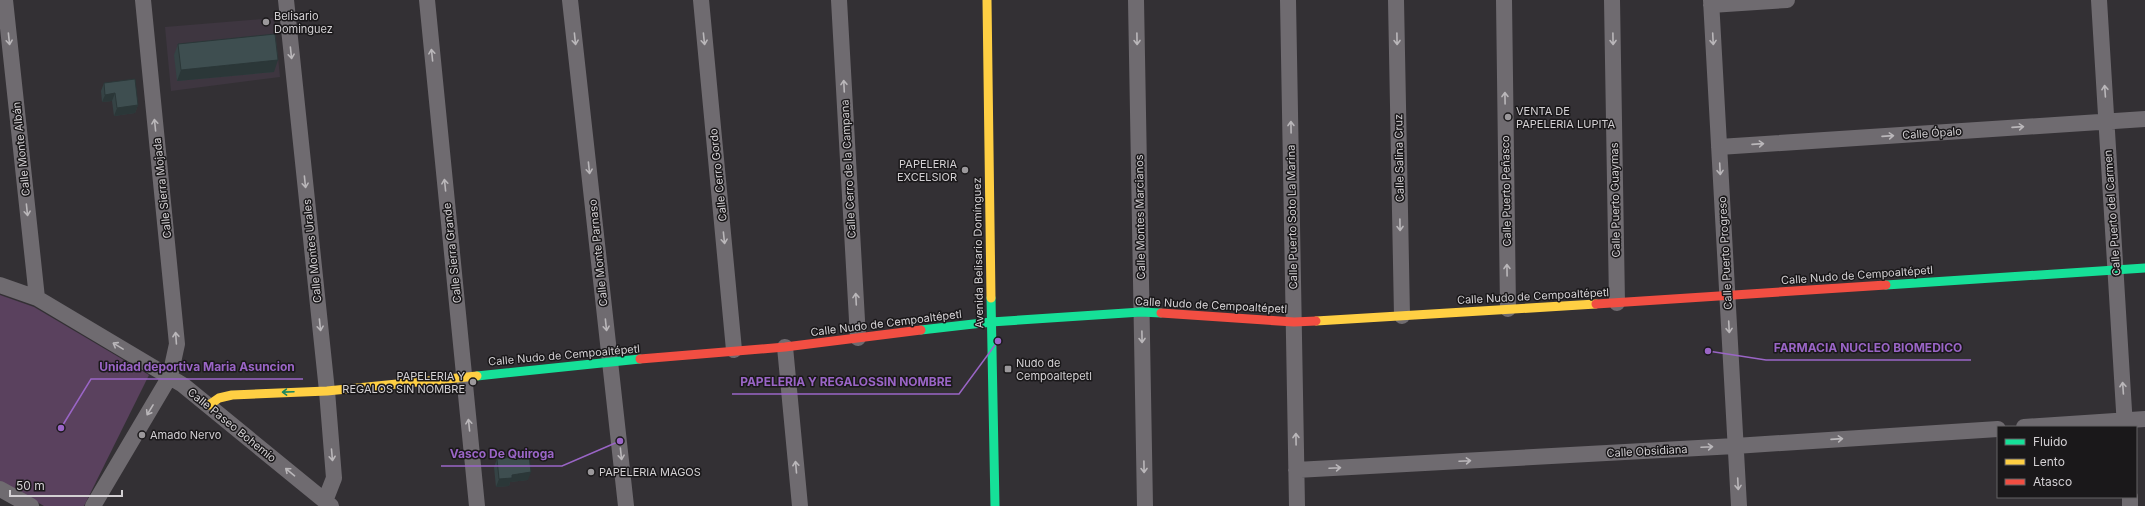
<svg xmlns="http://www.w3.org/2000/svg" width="2145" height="506" font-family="Inter,sans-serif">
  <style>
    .built { fill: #3e3640 }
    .green { fill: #5a415e }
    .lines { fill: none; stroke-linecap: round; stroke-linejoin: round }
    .street { stroke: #6f6b70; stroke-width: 16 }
    .fast { stroke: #16e098; stroke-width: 9 }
    .slow { stroke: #ffcf43; stroke-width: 9 }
    .jam { stroke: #f24e42; stroke-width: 9 }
    .wall { fill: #354345 }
    .shaded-wall { fill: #2b3738 }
    .building { fill: #3e4e50; stroke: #2b3738 }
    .oneway { stroke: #bab7ba }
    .oneway2 { stroke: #18865f }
    .poi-dot { fill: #9b989b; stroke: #1a181a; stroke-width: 1.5 }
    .labels { text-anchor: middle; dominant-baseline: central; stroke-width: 3; stroke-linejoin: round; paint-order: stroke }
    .poi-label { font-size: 11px; fill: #d3d0d3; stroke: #1a181a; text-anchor: start }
    .street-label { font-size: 11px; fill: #d3d0d3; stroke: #1a181a }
    .leader { fill: none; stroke: #9a65c6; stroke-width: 1.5 }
    .callout-dot { fill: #9a65c6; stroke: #1a181a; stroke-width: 1.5 }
    .callout-label { font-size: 12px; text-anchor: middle; font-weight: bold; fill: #9a65c6; stroke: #1a181a; stroke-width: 3; stroke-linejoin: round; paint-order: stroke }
  </style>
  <rect width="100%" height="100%" fill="#333034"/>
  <path class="built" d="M274 18 280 77 171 91 165 27Z"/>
  <path class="green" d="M0 295 34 307 149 375 84 506H44L0 481Z"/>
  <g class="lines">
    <path class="street" d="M5 0 37 298
      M286 0 327 391 334 478 325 501
      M427 0 477 506
      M570 0 626 506
      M701 0 734 350
      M839 0 858 338
      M1136 0 1145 506
      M1288 0 1297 506
      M1396 0 1402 316
      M1504 0 1508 309
      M1612 0 1617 303
      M1711 0 1739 506
      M2099 0 2125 427
      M1711 5 1787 0
      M1719 147 2145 119
      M0 285 37 298 183 385 331 506
      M785 347 800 506
      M2024 427 2145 419
      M1296 470 1735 446 1998 429
      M0 489 31 506
      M2130 497V506
      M93 506 170 376 177 344 143 0"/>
    <path class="fast" d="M1886 285 2145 268
      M991 298 995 506
      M921 330 991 322 1141 312 1161 313
      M477 376 640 359"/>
    <path class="slow" d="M987 0 991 298
      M1316 321 1596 304
      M209 405 219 398 232 395 327 391 477 376"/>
    <path class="jam" d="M1596 304 1886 285
      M1161 313 1294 322 1316 321
      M640 359 785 347 921 330"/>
  </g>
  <path class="wall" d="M178 44 274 72 177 81 174 55Z
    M104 83 138 105 135 113 114 116 112 101 102 102 101 91Z
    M497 459 528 480 510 482 509 486 496 487 494 467Z"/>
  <path class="shaded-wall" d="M278 60 274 72 177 81 181 70Z
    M115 93 112 101 102 102 105 95Z
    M138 105 135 113 114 116 117 108Z
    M531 472 528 480 510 482 509 486 496 487 499 479 512 475Z"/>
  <path class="building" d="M275 34 278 60 181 70 178 44Z
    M135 79 138 105 117 108 115 93 105 95 104 83Z
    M529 455 531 472 512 475V478L499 479 497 459Z"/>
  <defs><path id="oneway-shaft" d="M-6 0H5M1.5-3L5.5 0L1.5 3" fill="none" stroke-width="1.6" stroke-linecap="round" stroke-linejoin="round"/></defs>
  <g class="oneway">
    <use href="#oneway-shaft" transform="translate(9 39) rotate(84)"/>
    <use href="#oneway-shaft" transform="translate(575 39) rotate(84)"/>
    <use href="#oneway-shaft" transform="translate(704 39) rotate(84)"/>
    <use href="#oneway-shaft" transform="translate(1137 39) rotate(89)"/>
    <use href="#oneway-shaft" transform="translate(1397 39) rotate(89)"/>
    <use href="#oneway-shaft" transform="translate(1613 39) rotate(89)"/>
    <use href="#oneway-shaft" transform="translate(1713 39) rotate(87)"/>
    <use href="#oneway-shaft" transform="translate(291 53) rotate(84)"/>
    <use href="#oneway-shaft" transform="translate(432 55) rotate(-96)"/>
    <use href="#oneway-shaft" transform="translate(844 86) rotate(-93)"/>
    <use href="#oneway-shaft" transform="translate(2105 91) rotate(-94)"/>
    <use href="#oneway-shaft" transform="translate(1505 98) rotate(-91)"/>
    <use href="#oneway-shaft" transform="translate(155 125) rotate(-96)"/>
    <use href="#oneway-shaft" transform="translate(1291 127) rotate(-91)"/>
    <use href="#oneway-shaft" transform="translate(2018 127) rotate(-4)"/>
    <use href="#oneway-shaft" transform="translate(1888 136) rotate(-4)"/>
    <use href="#oneway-shaft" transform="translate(1758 144) rotate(-4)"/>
    <use href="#oneway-shaft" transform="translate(589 168) rotate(84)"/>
    <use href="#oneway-shaft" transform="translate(1720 169) rotate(87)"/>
    <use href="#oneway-shaft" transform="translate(305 182) rotate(84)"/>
    <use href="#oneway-shaft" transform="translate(445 185) rotate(-96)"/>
    <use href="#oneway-shaft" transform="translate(27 210) rotate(84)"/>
    <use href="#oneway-shaft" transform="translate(1400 225) rotate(89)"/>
    <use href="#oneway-shaft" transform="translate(724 238) rotate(84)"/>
    <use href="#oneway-shaft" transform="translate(1507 270) rotate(-91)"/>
    <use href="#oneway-shaft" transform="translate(856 299) rotate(-93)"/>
    <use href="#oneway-shaft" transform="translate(320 325) rotate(84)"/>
    <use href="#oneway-shaft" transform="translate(606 325) rotate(84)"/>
    <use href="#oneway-shaft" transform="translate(1729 327) rotate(87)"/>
    <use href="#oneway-shaft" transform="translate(1142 337) rotate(89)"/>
    <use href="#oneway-shaft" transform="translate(176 338) rotate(-94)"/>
    <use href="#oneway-shaft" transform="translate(118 346) rotate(-149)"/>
    <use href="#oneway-shaft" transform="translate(2123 388) rotate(-94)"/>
    <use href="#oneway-shaft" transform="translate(150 410) rotate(121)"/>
    <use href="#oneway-shaft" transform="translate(469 425) rotate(-96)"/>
    <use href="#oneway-shaft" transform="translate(1296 439) rotate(-91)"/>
    <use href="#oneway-shaft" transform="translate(1837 439) rotate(-4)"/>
    <use href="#oneway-shaft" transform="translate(1707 447) rotate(-3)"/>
    <use href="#oneway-shaft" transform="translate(621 454) rotate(84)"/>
    <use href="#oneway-shaft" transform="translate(332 455) rotate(85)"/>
    <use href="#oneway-shaft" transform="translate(1465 461) rotate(-3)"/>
    <use href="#oneway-shaft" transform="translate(796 467) rotate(-95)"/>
    <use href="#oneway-shaft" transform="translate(1144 467) rotate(89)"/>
    <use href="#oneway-shaft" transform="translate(1335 468) rotate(-3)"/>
    <use href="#oneway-shaft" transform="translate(290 472) rotate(-140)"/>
    <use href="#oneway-shaft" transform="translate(1738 484) rotate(87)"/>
  </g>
  <use class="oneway2" href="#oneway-shaft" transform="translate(288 392) rotate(178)"/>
  <g class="poi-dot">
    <circle cx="266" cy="22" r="4"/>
    <circle cx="1508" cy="117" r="4"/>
    <circle cx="965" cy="170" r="4"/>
    <rect x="1004" y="365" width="8" height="8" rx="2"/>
    <circle cx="473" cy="382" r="4"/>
    <circle cx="142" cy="435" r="4"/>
    <circle cx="591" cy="472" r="4"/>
  </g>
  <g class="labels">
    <g class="poi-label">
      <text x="274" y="16">Belisario<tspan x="274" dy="13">Dominguez</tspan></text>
      <text x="1516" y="111">VENTA DE<tspan x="1516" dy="13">PAPELERIA LUPITA</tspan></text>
      <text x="957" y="164" text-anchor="end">PAPELERIA<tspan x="957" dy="13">EXCELSIOR</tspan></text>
      <text x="1016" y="363">Nudo de<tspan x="1016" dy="13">Cempoaltepetl</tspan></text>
      <text x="465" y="376" text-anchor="end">PAPELERIA Y<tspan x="465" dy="13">REGALOS SIN NOMBRE</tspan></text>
      <text x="150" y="435">Amado Nervo</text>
      <text x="599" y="472">PAPELERIA MAGOS</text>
    </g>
    <g class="street-label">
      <text transform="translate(1932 133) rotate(-4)">Calle Ópalo</text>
      <text transform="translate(21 149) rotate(-96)">Calle Monte Albán</text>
      <text transform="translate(1399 158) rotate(-91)">Calle Salina Cruz</text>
      <text transform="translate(848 169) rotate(-93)">Calle Cerro de la Campana</text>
      <text transform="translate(718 175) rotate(-96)">Calle Cerro Gordo</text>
      <text transform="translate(162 188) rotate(-96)">Calle Sierra Mojada</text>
      <text transform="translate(1506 191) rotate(-91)">Calle Puerto Peñasco</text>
      <text transform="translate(1615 200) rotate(-91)">Calle Puerto Guaymas</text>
      <text transform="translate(2112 213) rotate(-94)">Calle Puerto del Carmen</text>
      <text transform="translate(1140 217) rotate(-91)">Calle Montes Marcianos</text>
      <text transform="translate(1292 217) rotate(-91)">Calle Puerto Soto La Marina</text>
      <text transform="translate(312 251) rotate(-96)">Calle Montes Urales</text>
      <text transform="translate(452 253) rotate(-96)">Calle Sierra Grande</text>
      <text transform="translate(598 253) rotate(-96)">Calle Monte Parnaso</text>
      <text transform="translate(978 253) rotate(-91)">Avenida Belisario Domínguez</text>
      <text transform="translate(1725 253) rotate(-93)">Calle Puerto Progreso</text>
      <text transform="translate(1857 275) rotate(-4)">Calle Nudo de Cempoaltépetl</text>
      <text transform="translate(1533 296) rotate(-3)">Calle Nudo de Cempoaltépetl</text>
      <text transform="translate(1211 305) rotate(3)">Calle Nudo de Cempoaltépetl</text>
      <text transform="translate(886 323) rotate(-7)">Calle Nudo de Cempoaltépetl</text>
      <text transform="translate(564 355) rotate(-5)">Calle Nudo de Cempoaltépetl</text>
      <text transform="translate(232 425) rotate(39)">Calle Paseo Bohemio</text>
      <text transform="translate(1647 451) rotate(-3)">Calle Obsidiana</text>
    </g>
  </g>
  <path class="leader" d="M1708 351L1766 360H1971M61 428L91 379H303M998 341L959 394H732M620 441L562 466H441"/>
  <g class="callout-dot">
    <circle cx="1708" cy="351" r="4"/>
    <circle cx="61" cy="428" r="4"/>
    <circle cx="998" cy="341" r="4"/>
    <circle cx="620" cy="441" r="4"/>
  </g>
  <g class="callout-label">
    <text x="1868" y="352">FARMACIA NUCLEO BIOMEDICO</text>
    <text x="197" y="371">Unidad deportiva Maria Asuncion</text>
    <text x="846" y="386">PAPELERIA Y REGALOSSIN NOMBRE</text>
    <text x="502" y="458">Vasco De Quiroga</text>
  </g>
  <rect x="1997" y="426" width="140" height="72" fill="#1a181a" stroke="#646264"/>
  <rect x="2005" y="439" width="20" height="6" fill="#16e098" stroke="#646264"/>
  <text x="2033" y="446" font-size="12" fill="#d3d0d3">Fluido</text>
  <rect x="2005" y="459" width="20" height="6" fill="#ffcf43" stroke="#646264"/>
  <text x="2033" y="466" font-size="12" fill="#d3d0d3">Lento</text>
  <rect x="2005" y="479" width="20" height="6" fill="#f24e42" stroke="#646264"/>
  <text x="2033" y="486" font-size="12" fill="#d3d0d3">Atasco</text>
  <path d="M10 490v6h112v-6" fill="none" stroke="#d3d0d3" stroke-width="2"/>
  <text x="16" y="490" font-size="12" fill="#d3d0d3" stroke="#1a181a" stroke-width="3" paint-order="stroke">50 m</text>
</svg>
